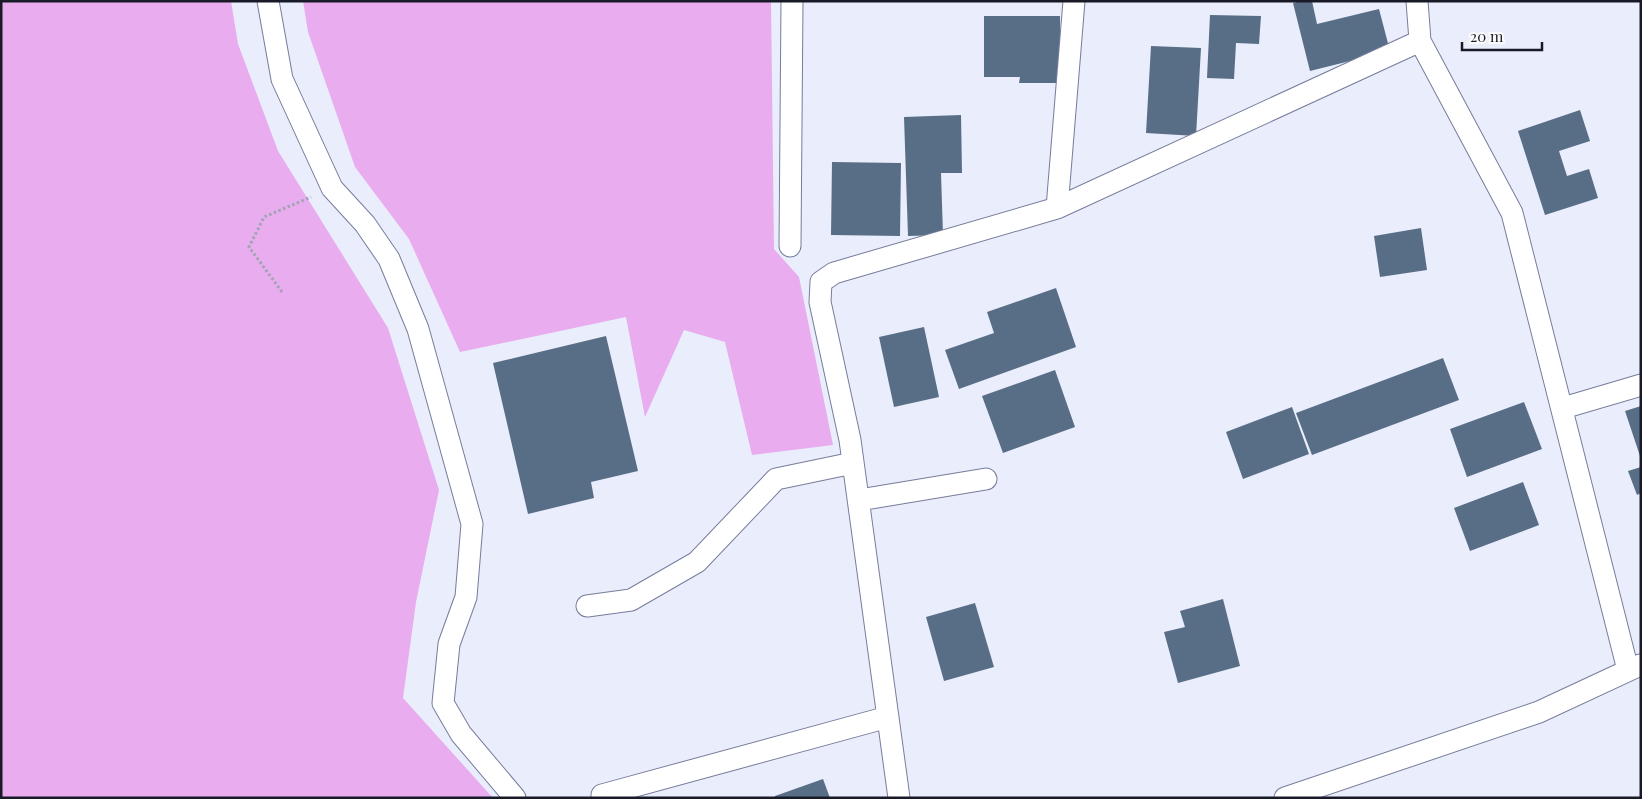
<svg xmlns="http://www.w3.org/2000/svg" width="1642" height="799" font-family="'Playfair Display',serif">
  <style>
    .green { fill: #e8acef }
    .building { fill: #586e87 }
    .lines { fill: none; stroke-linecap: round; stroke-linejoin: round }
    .street-casing { stroke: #767d9c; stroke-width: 23 }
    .path { stroke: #a1a4b1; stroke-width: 3; stroke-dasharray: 2.5 2.5; stroke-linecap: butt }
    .street { stroke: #fff; stroke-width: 21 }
  </style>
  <rect width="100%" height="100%" fill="#eaedfb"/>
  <path class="green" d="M1 1H231L238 44 278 151 388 328 439 490 416 602 403 698 493 798H1Z
    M303 1H771L774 249 799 277 833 445 752 455 725 342 684 330 645 417 626 317 460 352 409 239 355 167 308 32Z"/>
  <path class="building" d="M1300 1H1312L1317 24 1379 9 1390 51 1310 71 1293 3Z
    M1210 15 1261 16 1259 44 1236 43 1234 79 1207 78Z
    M984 16H1060V83H1019L1020 77H984Z
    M1151 46 1201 48 1196 136 1146 133Z
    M1580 110 1590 141 1559 151 1567 176 1589 169 1598 198 1545 215 1518 131Z
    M961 115 962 173H941L943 235 908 236 904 117Z
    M832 162 901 163 900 236 831 235Z
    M1421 228 1427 270 1380 277 1374 236Z
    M1056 288 1076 347 959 389 945 350 994 333 987 312Z
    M924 327 939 397 894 407 879 337Z
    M606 336 638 471 591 482 594 498 528 514 493 363Z
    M1443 358 1459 400 1312 455 1296 413Z
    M1055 370 1075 427 1003 453 982 396Z
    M1524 402 1542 449 1467 477 1450 429Z
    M1641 406V456H1640L1625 411Z
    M1292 407 1309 454 1243 479 1226 432Z
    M1641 467V493L1637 495 1628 471Z
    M1523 482 1539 525 1470 551 1454 508Z
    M1223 599 1240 666 1178 683 1164 632 1185 627 1180 611Z
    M975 603 994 667 944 681 926 617Z
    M823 779 830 798H775V796Z"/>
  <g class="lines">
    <g class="street-casing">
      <path id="street" d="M268 1 282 79 332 188 365 224 389 259 418 329 472 524 466 597 449 644 443 703 461 734 515 798
        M1420 41 1512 213 1628 670
        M1057 208 1074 1
        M790 246 792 1
        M1563 408 1641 385
        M859 500 986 479
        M587 606 631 600 697 562 776 479 853 463
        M602 795 888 717
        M899 798 850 440 820 302 821 282 834 273 1057 208 1420 41 1417 1
        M1285 798 1539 712 1640 665"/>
    </g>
    <path class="path" d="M282 292 249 247 264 217 311 197"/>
    <use href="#street" class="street"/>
  </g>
  <rect width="1642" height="799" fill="none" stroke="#181b27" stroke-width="5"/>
  <path d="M1462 42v8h80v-8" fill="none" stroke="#181b27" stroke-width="2.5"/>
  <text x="1470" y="42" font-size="15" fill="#181b27" stroke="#fbfbfb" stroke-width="4" paint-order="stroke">20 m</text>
</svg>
